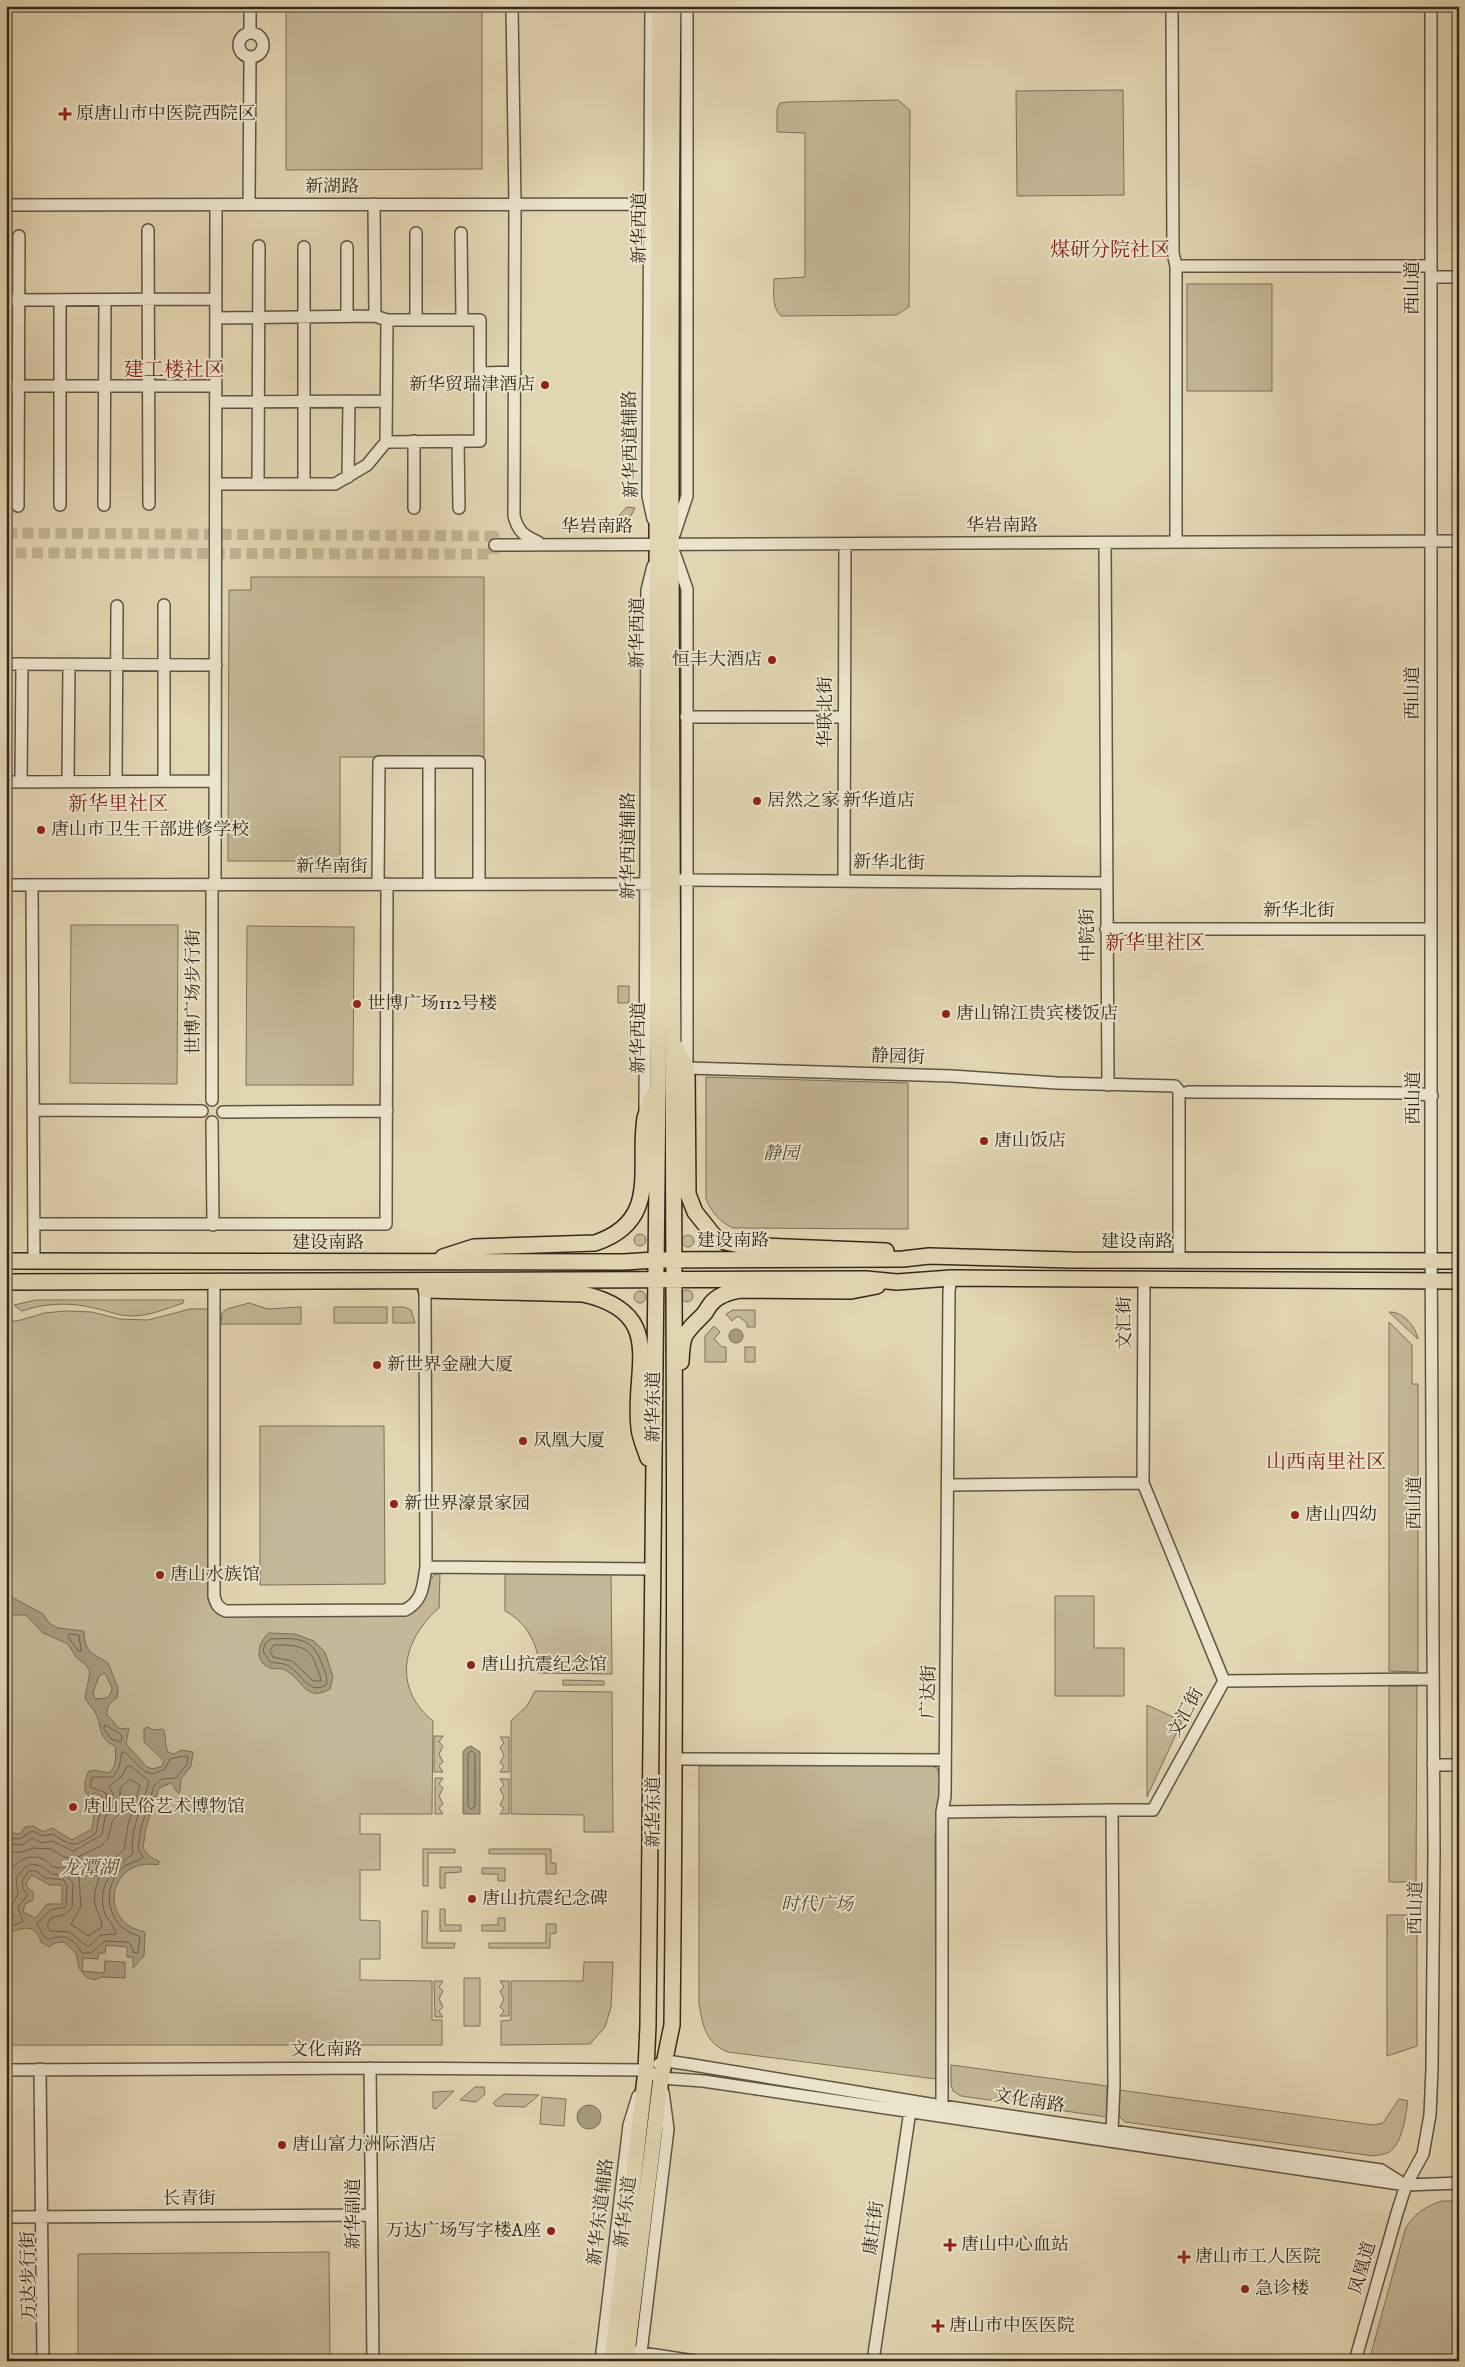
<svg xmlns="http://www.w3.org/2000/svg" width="1465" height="2367" font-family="'IM FELL DW Pica','Noto Serif SC',serif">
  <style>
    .green { fill: #c4b898; stroke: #7c715a }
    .water { fill: #a79b7f; stroke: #796e57; fill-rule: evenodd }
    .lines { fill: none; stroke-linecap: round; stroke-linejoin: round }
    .shore { stroke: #6e624e; stroke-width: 1 }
    .minor-tunnel { stroke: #bfb394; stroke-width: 11; stroke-dasharray: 11 5.5; stroke-linecap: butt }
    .minor-casing { stroke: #605542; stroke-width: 14 }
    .major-casing { stroke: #342a1c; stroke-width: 18 }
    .minor { stroke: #ece4cd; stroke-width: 11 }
    .major { stroke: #e2d5b2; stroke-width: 15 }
    .poi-dot { fill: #8f2418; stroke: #ece4cd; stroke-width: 2 }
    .labels { text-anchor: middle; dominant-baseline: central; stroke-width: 4; stroke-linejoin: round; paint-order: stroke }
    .poi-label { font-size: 18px; fill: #342a1c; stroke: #ece4cd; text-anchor: start }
    .street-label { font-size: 18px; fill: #342a1c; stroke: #ece4cd }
    .park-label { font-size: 18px; font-style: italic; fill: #514635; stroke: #ece4cd }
    .water-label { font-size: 19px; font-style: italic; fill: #564c3a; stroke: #ece4cd }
    .quarter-label { font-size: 20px; fill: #7a1f14; stroke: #ece4cd }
  </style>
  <rect width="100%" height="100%" fill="#e2d5b2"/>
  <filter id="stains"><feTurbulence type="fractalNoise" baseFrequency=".004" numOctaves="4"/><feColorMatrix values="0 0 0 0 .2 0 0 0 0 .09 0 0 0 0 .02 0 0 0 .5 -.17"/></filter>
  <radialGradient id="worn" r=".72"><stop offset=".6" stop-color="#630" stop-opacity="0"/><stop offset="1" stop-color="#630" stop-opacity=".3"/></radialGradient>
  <path class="green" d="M286 6H482V169L286 170Z
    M1123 90 1124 195 1017 196 1016 91Z
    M898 100 910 110 909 307 896 315 781 316C771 306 774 292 774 279L805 277V133L777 132V110L780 103 788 102Z
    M1187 284H1272V391H1187Z
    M627 507 635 508 628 521 620 525 617 518Z
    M251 577H484V757H340V861H228L229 590H251Z
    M71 925H178L177 1084 70 1083Z
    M247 926 354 927 353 1085H246Z
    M618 986H629V1003H618Z
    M706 1077 908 1083V1229L733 1228C719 1221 713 1214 706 1199Z
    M634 1240a6 6 0 1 1 12 0a6 6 0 1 1-12 0Z
    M682 1241a6 6 0 1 1 12 0a6 6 0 1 1-12 0Z
    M681 1296a6 6 0 1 1 12 0a6 6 0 1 1-12 0Z
    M634 1297a6 6 0 1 1 12 0a6 6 0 1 1-12 0Z
    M36 1300H184L183 1303C166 1309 149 1316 131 1316 118 1316 106 1310 94 1308 71 1302 44 1303 22 1311L14 1305Z
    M249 1303 268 1309 301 1307V1324H221L222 1313 227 1309Z
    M334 1307H387V1323H334Z
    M404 1307 411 1310 415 1323H393V1307Z
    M190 1309H208V1599L211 1606 221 1615H406C414 1611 420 1607 424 1599 429 1588 425 1577 440 1573L439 1608C402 1640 392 1688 433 1721L432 1814H360V1834H380V1870H360V1920L380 1921V1959H360V1980L432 1981V2020H442V2045H6V1322L21 1320 44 1313 65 1311 92 1312 120 1319 148 1320Z
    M733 1310H755V1327H747V1323L738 1316 732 1321 726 1314Z
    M1389 1312C1404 1312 1415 1326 1418 1339Z
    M1389 1322 1412 1345V1384H1418V1672L1389 1671Z
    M714 1326 720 1332 714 1339 722 1347H726V1362H705V1336Z
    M745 1347H755V1362H745Z
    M260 1426H384L385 1584 260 1585Z
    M505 1572 611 1573 612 1674 539 1673C540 1647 528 1623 505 1611Z
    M1055 1596H1094V1648H1124V1696H1055Z
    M563 1680 604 1681V1685H563Z
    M1389 1686H1417L1416 1882H1389Z
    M535 1691 612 1692 613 1832H584V1815L511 1814V1721L527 1706Z
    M1147 1705 1182 1721 1147 1797Z
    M434 1736H443L439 1742 443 1746 439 1754 443 1762 439 1766 443 1772H434Z
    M500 1737H509V1772H500L504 1766 500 1763 504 1755 500 1747 504 1743Z
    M929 1765 937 1768 941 1782 935 1836 936 2079 728 2052C706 2044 702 2024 699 2003V1766Z
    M435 1778H443L439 1784 443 1788 439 1796 443 1804 439 1808 443 1814H435Z
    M500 1779H509V1814H500L504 1808 500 1805 504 1797 500 1789 504 1785Z
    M423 1849H455V1853H428V1886H423Z
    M489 1849H551V1863H556V1874H546V1854H489Z
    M440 1867H461V1872L445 1873V1888H440Z
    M482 1868H505V1881H498V1874H482Z
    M440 1909H445V1925H461V1931H440Z
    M422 1911H428L427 1943H455L454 1948H422Z
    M1387 1915H1417V2046L1387 2056Z
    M498 1918H505V1931H482V1925H498Z
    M546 1924H556V1933L550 1934V1948H489V1943H546Z
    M584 1962H613L611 2007 605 2027 590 2044 501 2045V2021L511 2020V1981H583Z
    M464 1978H480V2026H464Z
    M434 1981H443L439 1987 443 1991 439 1999 443 2007 439 2011 443 2017H435Z
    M500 1981H509V2016H500L504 2011 500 2007 504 1999 500 1991 504 1987Z
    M951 2065 1107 2086V2117L961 2096 953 2091 951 2085Z
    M475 2087H484L485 2094 476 2102 460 2100Z
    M1119 2090 1373 2125 1383 2123 1399 2099 1408 2101C1405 2117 1403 2143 1389 2152 1385 2155 1377 2155 1373 2156L1125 2122 1119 2116Z
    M454 2091 436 2109 433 2108V2092Z
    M504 2094 539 2095 525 2107 496 2106 493 2103Z
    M542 2097 566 2099 564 2126 540 2124Z
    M609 2165 605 2199 596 2202 600 2167Z
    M1442 2201H1459V2361H1369L1405 2230C1413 2214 1426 2206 1442 2201Z
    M329 2252 330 2361H78V2254Z"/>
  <path class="water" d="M729 1336a7 7 0 1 1 14 0a7 7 0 1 1-14 0Z
    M6 1594 43 1614 50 1624 58 1628 84 1631C85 1653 91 1652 108 1663L118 1688 117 1698C110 1702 107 1706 107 1715L120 1729 129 1728 126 1744 147 1767 153 1769 162 1766 164 1761 144 1742V1729L147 1727 154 1730 163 1729C167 1737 164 1744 168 1752L173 1754 182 1750 193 1752 191 1766 181 1779 180 1792 178 1793 171 1783 159 1788 146 1828 143 1848 150 1857 159 1861 158 1865C109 1856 96 1922 145 1932L144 1956 133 1968V1957H127V1947L106 1945 105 1953H99L98 1959 83 1958 82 1971 104 1973 105 1961 125 1962V1978L102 1977 94 1980 86 1977 79 1968 76 1953 64 1942 55 1943 49 1947 41 1942C35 1922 21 1928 6 1934V1832L20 1834 25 1827 33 1826 43 1832 52 1828 72 1840 92 1829 94 1814 102 1805V1797L95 1793 89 1796 85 1792V1782L88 1772 93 1770 109 1773C117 1766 116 1756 115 1746 97 1738 103 1728 96 1714 93 1708 88 1704 85 1698L90 1672 86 1665 76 1657 68 1644 43 1633 26 1615H8ZM105 1673 112 1688 111 1693 107 1698 95 1699 93 1693 99 1676ZM32 1875 50 1885H62V1904H47L36 1918 23 1912 25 1904 33 1900V1892L28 1888 26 1883Z
    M269 1633 295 1634 314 1641 325 1652 333 1677 330 1689C305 1703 303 1679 285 1670 280 1667 275 1670 270 1668 253 1661 258 1642 269 1633Z
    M471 1746 480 1752V1814H463V1752L466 1748Z
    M577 2117a12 12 0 1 1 24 0a12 12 0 1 1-24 0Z"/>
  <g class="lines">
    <path class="shore" d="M70 1634 79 1635 81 1651H78L68 1637Z
      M271 1639C300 1638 313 1637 323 1667 326 1674 328 1678 326 1685 309 1695 302 1675 290 1667 284 1662 277 1664 270 1662L263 1651 265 1644Z
      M274 1645C293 1645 310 1644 316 1666 318 1671 321 1676 321 1681H313L292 1661 273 1657 270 1651Z
      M105 1725 122 1735 121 1742 111 1739 104 1729Z
      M472 1751 475 1754V1806L471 1809 468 1806V1754Z
      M6 1838 20 1839 32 1831 43 1836 52 1834C74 1847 73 1848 96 1833L99 1816 107 1806 106 1793 90 1787 92 1777H113L119 1768 122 1752H125L144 1771 152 1774 165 1769 170 1759 183 1756 188 1757 187 1764 176 1778 162 1779 154 1786 141 1828 138 1848 143 1858C136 1862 128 1863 122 1868 105 1883 105 1913 123 1928 128 1932 134 1934 140 1937L138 1953 133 1952 131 1945 127 1942 105 1941 91 1953H82L75 1943 66 1937C45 1936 49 1947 37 1924L50 1910 66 1907 67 1886 64 1880 45 1878 36 1871H29L22 1881 23 1889 28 1895 18 1907 23 1922 6 1928
      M6 1844 22 1845 32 1838 42 1843 52 1841 73 1851 102 1835 105 1817 113 1807V1794L109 1786 121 1777 127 1766H130L149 1781C144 1804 129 1829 133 1854 112 1868 96 1887 105 1914 108 1921 116 1927 116 1934L101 1935 88 1947 69 1932 50 1931 47 1925 51 1918 66 1914 72 1908 73 1883 66 1875 52 1874 41 1866 31 1864 24 1868 16 1878 18 1894 12 1905 13 1918 6 1922
      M6 1852H22L33 1848 51 1849 64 1857 74 1859 101 1846 108 1839 112 1822 120 1812V1788L130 1779 140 1785 128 1825 124 1850C107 1863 92 1880 95 1904 97 1912 102 1920 102 1927L88 1936 71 1924 81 1906 79 1878C70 1862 63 1871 52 1866 49 1864 47 1860 43 1859 27 1852 10 1864 8 1881 7 1888 10 1892 6 1899"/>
    <path class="minor-tunnel" d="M6 533 494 536V554L6 553"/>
    <g class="minor-casing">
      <path id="minor" d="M512 6 515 205 514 516C518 531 524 536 538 542
        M651 6 648 496 653 519
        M1172 6 1173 253 1176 266
        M239 45a12 12 0 1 1 24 0a12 12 0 1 1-24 0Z
        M250 33V6
        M249 204 250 58
        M374 204 375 316
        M6 205 654 204
        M148 230 149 504
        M416 233V320
        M461 233 462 319
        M304 247V484
        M347 247V316
        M1431 277H1459
        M6 300 216 299
        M60 300V505
        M216 318 375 316 387 320H480V441L386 442 367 465 335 484H258
        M480 373 515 372
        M6 386H216
        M216 402 386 401
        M414 441V508
        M458 441 459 508
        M386 442 387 320
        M348 477 349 401
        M216 484H258L259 246
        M104 505 105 300
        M18 506 19 236
        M674 535 687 496V6
        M1176 542V266H1431
        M1105 543 1108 1085
        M495 545 1459 541
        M674 552 687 589V1068L952 1076 1057 1083 1175 1086 1179 1091V1261
        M6 664 216 665
        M686 717H844
        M68 781 69 665
        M116 781 117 606
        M164 781V605
        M6 782 215 781
        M21 782 22 664
        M680 880 1106 883
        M844 880 845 544
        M215 884 216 205
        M378 884 379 762H479V884
        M429 884V762
        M6 885 653 884
        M32 885 34 1261
        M1106 929H1431
        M1188 1092 1416 1093 1432 1096
        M212 1100V884
        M34 1110 202 1111
        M645 1110 647 590 653 566
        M223 1112 387 1111
        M212 1122 213 1225
        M34 1224H386L387 884
        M214 1281V1596C216 1604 218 1608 226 1611L405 1610C423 1601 423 1586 426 1567L652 1569
        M425 1290 426 1567
        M948 1485 1143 1483
        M1224 1681 1433 1679
        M673 1759 945 1760
        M1433 1765H1459
        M942 1812 1112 1810
        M659 2064 666 2061 687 2064 942 2106 1381 2170 1400 2182
        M370 2068 373 2361
        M40 2069 43 2361
        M6 2070 370 2068 646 2070 661 2078 703 2081 1406 2185 1459 2183
        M942 2106V1812L945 1796 949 1291 951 1278
        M1112 2131 1114 2085 1112 1810H1153L1224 1681 1143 1483 1144 1279
        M6 2217 371 2215
        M635 2352 695 2361
        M601 2361 629 2125 638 2096
        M640 2361 668 2129 663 2092
        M873 2361 911 2104
        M1355 2361 1397 2213 1406 2185 1423 2154 1430 2115 1432 2069 1434 1851 1431 1230V6"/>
    </g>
    <g class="major-casing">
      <path id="major" d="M675 1046 687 1068 688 1194 695 1212 715 1237 725 1242 739 1245 886 1251
        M443 1257 474 1247 595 1243C661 1221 637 1168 645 1118 647 1111 650 1103 653 1096
        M6 1261 624 1262 655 1260 903 1259 929 1256 1071 1260 1459 1261
        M6 1282 866 1279 897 1282 951 1278 1459 1281
        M426 1290 583 1294C668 1313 632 1369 639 1428 640 1438 645 1449 648 1458
        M681 1362C682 1334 684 1334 703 1315 706 1312 707 1309 710 1305 717 1295 729 1292 740 1290L851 1291 877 1286
        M612 2361 646 2070 648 2025 658 1081 657 496 660 6
        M626 2361 661 2078 672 2025C680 1352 666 679 673 6"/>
    </g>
    <use href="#minor" class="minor"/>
    <use href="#major" class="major"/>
  </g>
  <g class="poi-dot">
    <path d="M62.5 106.5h5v5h5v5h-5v5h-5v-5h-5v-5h5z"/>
    <circle cx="545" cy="385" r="5"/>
    <circle cx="772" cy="660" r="5"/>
    <circle cx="757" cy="801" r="5"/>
    <circle cx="41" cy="830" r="5"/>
    <circle cx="357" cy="1004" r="5"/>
    <circle cx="946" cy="1014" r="5"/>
    <circle cx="984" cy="1141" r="5"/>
    <circle cx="377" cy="1365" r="5"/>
    <circle cx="523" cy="1441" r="5"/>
    <circle cx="394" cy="1504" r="5"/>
    <circle cx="1295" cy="1515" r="5"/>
    <circle cx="160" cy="1575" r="5"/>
    <circle cx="471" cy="1665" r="5"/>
    <circle cx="73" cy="1807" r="5"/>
    <circle cx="472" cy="1899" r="5"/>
    <circle cx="282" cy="2145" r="5"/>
    <circle cx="551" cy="2231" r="5"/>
    <path d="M947.5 2237.5h5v5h5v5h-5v5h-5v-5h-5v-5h5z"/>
    <path d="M1181.5 2249.5h5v5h5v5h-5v5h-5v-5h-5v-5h5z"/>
    <circle cx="1245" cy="2289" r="5"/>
    <path d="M935.5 2318.5h5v5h5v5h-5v5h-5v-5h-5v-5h5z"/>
  </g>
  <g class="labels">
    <g class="poi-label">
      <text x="76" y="114">原唐山市中医院西院区</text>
      <text x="535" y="385" text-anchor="end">新华贸瑞津酒店</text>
      <text x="762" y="660" text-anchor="end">恒丰大酒店</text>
      <text x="767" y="801">居然之家 新华道店</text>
      <text x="51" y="830">唐山市卫生干部进修学校</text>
      <text x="367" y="1004">世博广场112号楼</text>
      <text x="956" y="1014">唐山锦江贵宾楼饭店</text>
      <text x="994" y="1141">唐山饭店</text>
      <text x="387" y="1365">新世界金融大厦</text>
      <text x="533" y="1441">凤凰大厦</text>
      <text x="404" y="1504">新世界濠景家园</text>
      <text x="1305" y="1515">唐山四幼</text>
      <text x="170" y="1575">唐山水族馆</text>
      <text x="481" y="1665">唐山抗震纪念馆</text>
      <text x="83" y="1807">唐山民俗艺术博物馆</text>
      <text x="482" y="1899">唐山抗震纪念碑</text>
      <text x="292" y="2145">唐山富力洲际酒店</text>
      <text x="541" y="2231" text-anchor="end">万达广场写字楼A座</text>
      <text x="961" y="2245">唐山中心血站</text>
      <text x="1195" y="2257">唐山市工人医院</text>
      <text x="1255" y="2289">急诊楼</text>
      <text x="949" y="2326">唐山市中医医院</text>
    </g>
    <g class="street-label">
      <text x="332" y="187">新湖路</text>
      <text transform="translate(640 228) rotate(-90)">新华西道</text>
      <text transform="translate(1413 288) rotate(-90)">西山道</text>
      <text transform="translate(631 444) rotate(-91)">新华西道辅路</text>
      <text x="1002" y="526">华岩南路</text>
      <text x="597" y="527">华岩南路</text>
      <text transform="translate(638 633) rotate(-90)">新华西道</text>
      <text transform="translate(1413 693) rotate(-90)">西山道</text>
      <text transform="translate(826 712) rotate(-90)">华联北街</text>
      <text transform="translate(629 846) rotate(-90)">新华西道辅路</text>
      <text transform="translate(889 863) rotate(1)">新华北街</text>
      <text x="332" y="867">新华南街</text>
      <text x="1299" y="911">新华北街</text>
      <text transform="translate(1088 935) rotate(-91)">中院街</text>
      <text transform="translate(194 992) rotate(-90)">世博广场步行街</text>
      <text transform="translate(639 1038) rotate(-90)">新华西道</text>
      <text transform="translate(898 1057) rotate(2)">静园街</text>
      <text transform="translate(1414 1098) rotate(-90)">西山道</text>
      <text x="733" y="1241">建设南路</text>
      <text x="1137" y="1242">建设南路</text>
      <text x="328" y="1243">建设南路</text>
      <text transform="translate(1125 1323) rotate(-90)">文汇街</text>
      <text transform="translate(654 1407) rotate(-90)">新华东道</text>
      <text transform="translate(1415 1503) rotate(-90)">西山道</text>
      <text transform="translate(929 1692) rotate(-89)">广达街</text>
      <text transform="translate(1186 1713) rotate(-62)">文汇街</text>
      <text transform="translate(654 1812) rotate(-90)">新华东道</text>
      <text transform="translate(1416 1908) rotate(-89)">西山道</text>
      <text x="326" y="2050">文化南路</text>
      <text transform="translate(1029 2101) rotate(9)">文化南路</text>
      <text x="189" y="2199">长青街</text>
      <text transform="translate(601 2212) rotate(-83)">新华东道辅路</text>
      <text transform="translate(626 2212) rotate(-83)">新华东道</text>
      <text transform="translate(354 2214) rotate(-90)">新华副道</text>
      <text transform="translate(874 2228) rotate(-82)">康庄街</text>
      <text transform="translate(1363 2268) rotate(-74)">凤凰道</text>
      <text transform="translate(29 2276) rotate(-91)">万达步行街</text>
    </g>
    <g class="park-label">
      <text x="781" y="1154">静园</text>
      <text x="817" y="1905">时代广场</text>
    </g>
    <g class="water-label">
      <text x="89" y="1868">龙潭湖</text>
    </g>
    <g class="quarter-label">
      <text x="1110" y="250">煤研分院社区</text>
      <text x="174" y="370">建工楼社区</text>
      <text x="118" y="804">新华里社区</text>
      <text x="1155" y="943">新华里社区</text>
      <text x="1326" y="1462">山西南里社区</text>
    </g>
  </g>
  <rect width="1465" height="2367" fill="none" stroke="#e2d5b2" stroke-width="25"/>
  <rect x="8" y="8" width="1450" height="2352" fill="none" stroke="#342a1c" stroke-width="2.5"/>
  <rect x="12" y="12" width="1440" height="2342" fill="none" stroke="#342a1c"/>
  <rect width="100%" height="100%" filter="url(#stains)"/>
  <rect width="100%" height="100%" fill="url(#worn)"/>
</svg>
